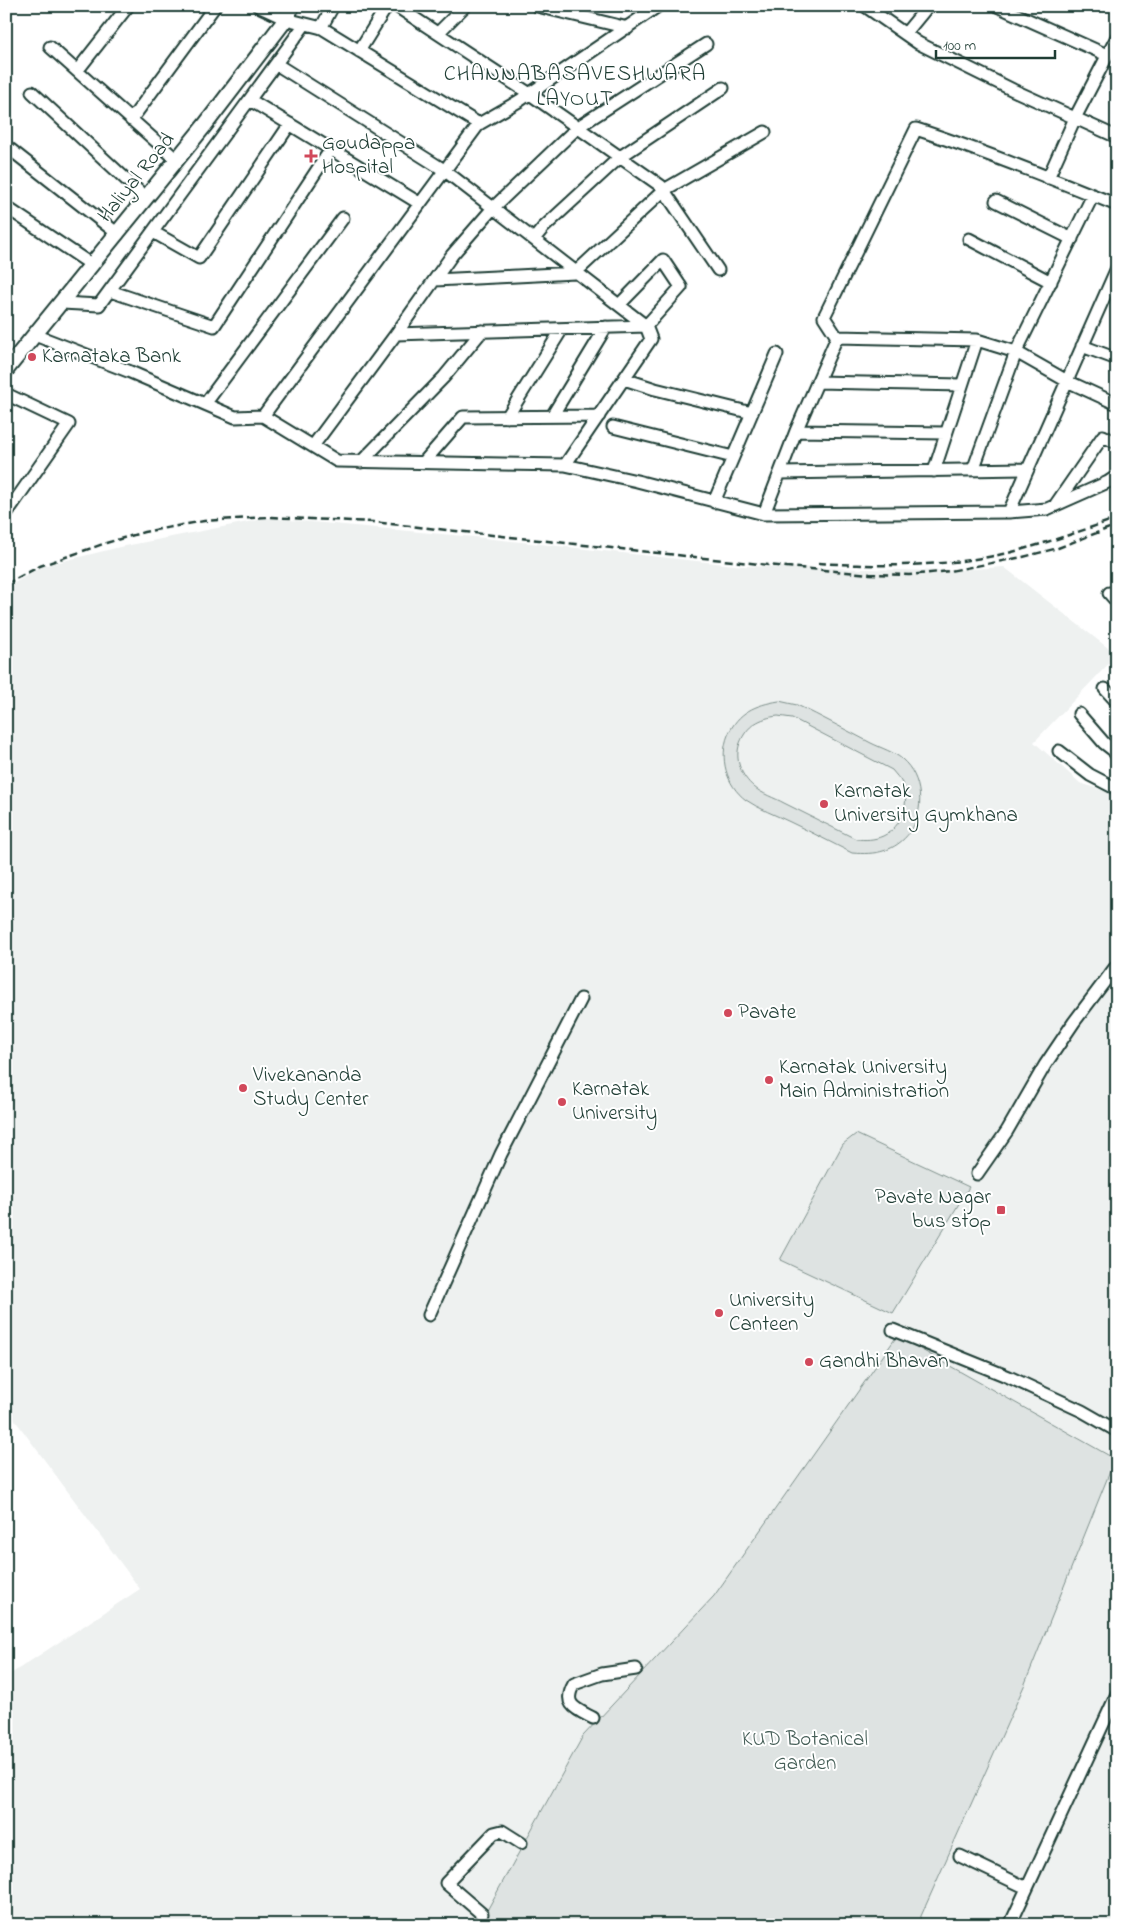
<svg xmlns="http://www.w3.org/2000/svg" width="1123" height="1931" font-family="'Indie Flower',sans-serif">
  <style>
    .built { fill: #eef1f0 }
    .green { fill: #dee3e2; stroke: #7e908b; fill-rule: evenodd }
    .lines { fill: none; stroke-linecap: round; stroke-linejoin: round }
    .minor-casing { stroke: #1f3d34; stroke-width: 15 }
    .major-casing { stroke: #1f3d34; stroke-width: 18 }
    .minor { stroke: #fff; stroke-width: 11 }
    .major { stroke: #fff; stroke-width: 14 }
    .rail { stroke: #1f3d34; stroke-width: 2.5; stroke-dasharray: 8 4; stroke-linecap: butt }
    .poi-dot { fill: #d1495b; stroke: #fff; stroke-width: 2 }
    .labels { text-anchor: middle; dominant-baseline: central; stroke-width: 4; stroke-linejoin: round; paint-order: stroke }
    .poi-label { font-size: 21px; fill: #1f3d34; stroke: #fff; text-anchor: start }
    .street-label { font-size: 21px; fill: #1f3d34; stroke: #fff }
    .park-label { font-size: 21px; fill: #455e57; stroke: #fff }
    .neighbourhood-label { font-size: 22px; letter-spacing: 1px; fill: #1f3d34; stroke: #fff }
  </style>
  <rect width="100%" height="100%" fill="#fff"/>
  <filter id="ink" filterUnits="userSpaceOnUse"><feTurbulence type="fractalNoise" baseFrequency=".02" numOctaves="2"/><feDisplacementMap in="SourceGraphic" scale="10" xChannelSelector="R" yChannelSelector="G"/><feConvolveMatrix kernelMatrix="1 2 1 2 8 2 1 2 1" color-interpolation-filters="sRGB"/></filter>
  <g filter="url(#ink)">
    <path class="built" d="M268 518 474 537 743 566 942 571 1004 567 1117 655 1034 742 1080 783 1117 795V1925H6V1677L140 1589 6 1408V588L43 566 120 547Z"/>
    <path class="green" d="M779 701 797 705C822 717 846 730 871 743 881 748 894 752 902 759 923 777 925 811 910 832 895 852 875 855 852 853 832 843 811 832 790 822 776 815 759 809 746 800 726 785 719 758 728 735 738 712 755 705 779 701ZM778 716 792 718 892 770C895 774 900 779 902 783 911 802 902 827 883 836 874 840 865 840 856 839 832 827 808 815 784 803 775 798 762 794 754 787 741 776 734 759 740 743 747 725 760 718 778 716Z
      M856 1134 969 1187 893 1313 780 1260 843 1144Z
      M897 1336 1115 1459 1024 1686 917 1925H479L583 1736 714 1596Z"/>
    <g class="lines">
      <g class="minor-casing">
        <path id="minor" d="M258 6 286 19 322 28 479 124 519 101 658 6
          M396 6 530 94 661 186 718 270
          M537 6 628 28
          M865 6 918 43 1013 90 1117 137
          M997 6 1107 55
          M321 28 333 6
          M438 33 465 6
          M905 34 928 6
          M50 47 177 160
          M359 51 387 6
          M276 64 444 170 646 326 651 339 565 465
          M77 71 128 6
          M32 92 146 198
          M250 100 419 203
          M131 120 215 6
          M6 146 118 234
          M1048 178 1075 118 1117 37
          M1093 195 1016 352 977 340 837 337 824 317 916 129C984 151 1051 178 1117 205
          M996 201 1072 239
          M6 207 92 265
          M153 232 199 258 290 124
          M534 239 543 228 620 157 723 88
          M969 239 1051 282
          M435 280 575 273 664 190 765 132
          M110 291 214 326 331 149
          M62 303 99 305 305 24
          M396 334 646 326 681 287 663 260 620 304
          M35 335 128 371 235 417 263 416 337 461 565 465 637 481 764 514 1009 512 1047 509 1108 482 1117 476
          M1082 346 1117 359
          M624 379 655 389 752 413
          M817 382 962 385
          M6 394 69 424 6 514
          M205 404 343 218
          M263 416 479 124
          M552 416 606 327
          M507 417 562 329
          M613 427 733 457
          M796 431 946 433
          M313 446 396 334 452 255 493 208 578 127 706 44
          M361 462 444 377 482 331
          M423 463 463 417 599 416
          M973 470 1016 352 1067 381 1117 404
          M934 471 977 340
          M780 473 1027 469
          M714 502 777 354
          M1056 504 1103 436 1117 443
          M1009 512 1117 268
          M764 514 796 431 837 337
          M1109 593 1117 602
          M1105 689 1117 702
          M1079 714 1104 743 1113 750 1117 756
          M1059 751 1090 775 1117 789
          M977 1174 1007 1131 1045 1065 1074 1022 1117 965
          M429 1315 501 1154 581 999
          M893 1330 1009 1377 1082 1411 1117 1431
          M593 1718C576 1709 562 1705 574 1684L602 1674 636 1669
          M960 1856 1027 1888
          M482 1914 446 1883 494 1833 502 1831 521 1843
          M1010 1925 1117 1694"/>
      </g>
      <g class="major-casing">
        <path id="major" d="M6 370 205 125 286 19 292 6"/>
      </g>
      <use href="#minor" class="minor"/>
      <use href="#major" class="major"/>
      <path class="rail" d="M818 563C883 567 949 567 1012 552 1047 543 1081 531 1115 519
        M6 584 40 566 106 543 144 532 204 521 269 517 373 522 787 567 870 574 909 575 950 571 1023 557 1058 548 1117 525"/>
    </g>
  </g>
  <g class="poi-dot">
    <path d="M308.5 148.5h5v5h5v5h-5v5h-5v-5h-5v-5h5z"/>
    <circle cx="32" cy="357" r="5"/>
    <circle cx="824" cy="804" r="5"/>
    <circle cx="728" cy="1013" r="5"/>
    <circle cx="769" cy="1080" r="5"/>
    <circle cx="243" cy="1088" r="5"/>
    <circle cx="562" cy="1102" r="5"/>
    <rect x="996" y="1205" width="10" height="10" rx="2.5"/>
    <circle cx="719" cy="1313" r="5"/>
    <circle cx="809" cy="1362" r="5"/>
  </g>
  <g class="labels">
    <g class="poi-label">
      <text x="322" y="144">Goudappa<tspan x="322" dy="24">Hospital</tspan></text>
      <text x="42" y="357">Karnataka Bank</text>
      <text x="834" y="792">Karnatak<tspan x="834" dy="24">University Gymkhana</tspan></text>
      <text x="738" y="1013">Pavate</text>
      <text x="779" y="1068">Karnatak University<tspan x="779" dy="24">Main Administration</tspan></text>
      <text x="253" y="1076">Vivekananda<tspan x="253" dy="24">Study Center</tspan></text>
      <text x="572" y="1090">Karnatak<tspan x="572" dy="24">University</tspan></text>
      <text x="991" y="1198" text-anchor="end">Pavate Nagar<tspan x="991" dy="24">bus stop</tspan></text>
      <text x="729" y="1301">University<tspan x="729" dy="24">Canteen</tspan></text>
      <text x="819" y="1362">Gandhi Bhavan</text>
    </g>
    <g class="street-label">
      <text transform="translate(137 178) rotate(-51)">Haliyal Road</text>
    </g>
    <g class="park-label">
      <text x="805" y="1740">KUD Botanical<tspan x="805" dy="24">Garden</tspan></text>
    </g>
    <g class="neighbourhood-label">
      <text x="575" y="75">CHANNABASAVESHWARA<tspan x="575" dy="25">LAYOUT</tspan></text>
    </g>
  </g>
  <rect width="1123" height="1931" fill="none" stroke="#fff" stroke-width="25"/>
  <rect x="12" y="12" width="1098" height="1906" fill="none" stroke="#1f3d34" stroke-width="2" filter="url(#ink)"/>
  <path d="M936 50v8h119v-8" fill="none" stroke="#1f3d34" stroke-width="2.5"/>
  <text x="943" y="50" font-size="15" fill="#1f3d34" stroke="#ffffff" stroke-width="4" paint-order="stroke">100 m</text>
</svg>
